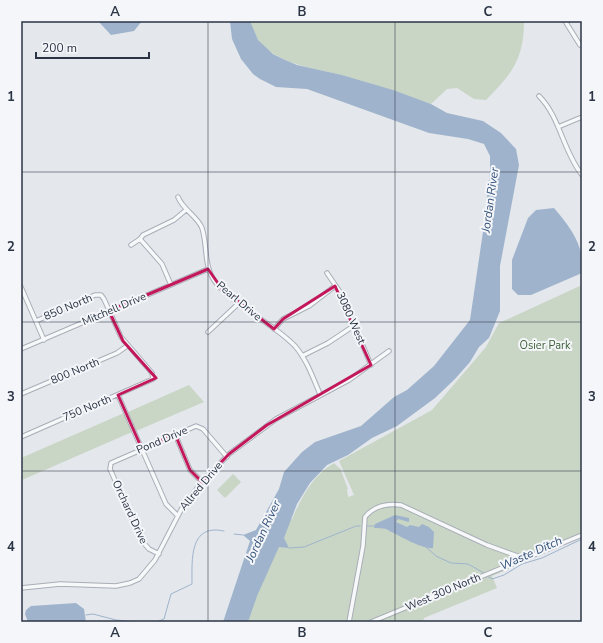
<svg xmlns="http://www.w3.org/2000/svg" width="603" height="643" font-family="'Nunito Sans',sans-serif">
  <style>
    .green { fill: #c9d6c5 }
    .water { fill: #9fb4cc }
    .lines { fill: none; stroke-linecap: round; stroke-linejoin: round }
    .stream { stroke: #9fb4cc; stroke-width: 1 }
    .street-casing { stroke: #a9aeb7; stroke-width: 5.5 }
    .street { stroke: #f7f8fa; stroke-width: 3.5 }
    .marked { fill: none; stroke: #c2185b; stroke-width: 3; stroke-linejoin: round }
    .grid { fill: none; stroke: #2b3445; stroke-width: 1; stroke-opacity: 0.55 }
    .labels { text-anchor: middle; dominant-baseline: central; stroke-width: 4; stroke-linejoin: round; paint-order: stroke }
    .street-label { font-size: 11px; fill: #2b3445; stroke: #f4f6f9 }
    .park-label { font-size: 11px; fill: #3f6138; stroke: #f4f6f9 }
    .water-label { font-size: 12px; font-style: italic; fill: #34527a; stroke: #f4f6f9 }
    .neatline { fill: none; stroke: #2b3445; stroke-width: 1.5 }
    .grid-label { font-size: 13px; text-anchor: middle; font-weight: bold; fill: #2b3445 }
  </style>
  <rect width="100%" height="100%" fill="#e4e7ec"/>
  <path class="green" d="M250 21H524C524 59 512 74 486 100L474 99 457 88 447 89 431 104C401 94 371 83 341 75 319 69 295 67 274 54 263 48 251 34 250 21Z
    M582 285V537L492 576 497 588 424 618 423 622H244L284 522 292 519C301 498 313 475 334 463L339 468H340L348 489H347L348 497 354 495 339 461 432 410 486 347 499 323Z
    M189 385 204 402 136 431 128 412Z
    M124 413 132 432 22 480 23 472 21 458Z
    M233 474 241 482 225 498 217 490Z"/>
  <path class="water" d="M98 21H142L134 31 111 35Z
    M230 21H250L258 40 273 54 283 59 297 65 342 75 393 90 431 104 447 113 483 121 501 133 516 149 519 165 500 266V311L489 338 479 347 470 362 455 379 435 398 397 426 372 438 348 455 327 465 310 483 297 504 284 538 289 548 279 547 257 596 248 622H223L250 541 243 535 256 530 279 489 284 472 302 452 315 442 361 426 394 397 407 390 434 366 470 320 484 225 490 171V156L484 144 468 139 429 133 307 89 276 87 260 79 253 74 241 59 232 39Z
    M554 208C571 228 585 246 582 273L531 295H518L512 289V260L528 218 536 210Z
    M395 515 409 518V522L398 519 396 522 407 527 410 525 419 527 422 524 429 527 434 532 433 548C423 550 396 534 386 529 383 528 378 528 374 528L375 524Z
    M76 603 84 609 86 622H28L25 614 26 610 31 606Z"/>
  <g class="lines">
    <path class="stream" d="M366 526H375
      M234 534 243 535
      M426 547 436 556 451 563 468 564 484 573
      M289 548 304 547 356 526H360
      M487 576 492 579 504 575 522 564 542 558 582 539
      M86 615 93 614 116 620 137 622
      M156 622 164 619 171 594 192 584C192 560 189 523 224 531"/>
    <g class="street-casing">
      <path id="street" d="M565 21 580 45 582 43
        M539 96C560 117 563 151 582 175
        M558 127 582 117
        M178 197C183 210 197 216 202 228 208 247 203 266 216 283 238 309 272 322 295 346 307 360 313 378 320 394
        M140 239 162 264 171 285
        M131 245 140 239 143 235 174 220 186 210
        M327 273 340 292 371 365
        M21 287 44 340
        M274 329 283 319 309 306 335 286
        M208 332 239 303
        M21 349 208 269
        M302 356 328 343 355 325
        M21 394 117 353 127 346
        M118 395 166 504 177 515
        M175 434 190 470 202 482
        M21 437 153 379 152 373 121 337 104 299 101 295H95L36 321
        M159 554 149 549 142 541 110 469 111 463 196 426 203 429 227 457
        M21 588 60 584 116 586 130 583 139 579 155 560 182 508 202 482 229 454 276 419 349 380 389 351
        M349 622 363 546 365 517C374 506 387 503 401 505L487 545 523 558
        M371 622 582 535"/>
    </g>
    <use href="#street" class="street"/>
  </g>
  <path class="marked" d="M208 269 222 289 274 329 283 319 335 286 371 365 267 425 229 454 202 482 190 470 175 434 142 449 118 395 156 378 123 341 109 311Z"/>
  <path class="grid" d="M208 21V622M395 21V622M21 172H582M21 322H582M21 471H582"/>
  <g class="labels">
    <g class="street-label">
      <text transform="translate(239 301) rotate(40)">Pearl Drive</text>
      <text transform="translate(68 307) rotate(-23)">850 North</text>
      <text transform="translate(114 309) rotate(-23)">Mitchell Drive</text>
      <text transform="translate(351 318) rotate(66)">3080 West</text>
      <text transform="translate(75 371) rotate(-23)">800 North</text>
      <text transform="translate(87 408) rotate(-23)">750 North</text>
      <text transform="translate(162 440) rotate(-23)">Pond Drive</text>
      <text transform="translate(201 486) rotate(-50)">Allred Drive</text>
      <text transform="translate(130 512) rotate(65)">Orchard Drive</text>
      <text transform="translate(443 592) rotate(-23)">West 300 North</text>
    </g>
    <g class="park-label">
      <text x="545" y="345">Osier Park</text>
    </g>
    <g class="water-label">
      <text transform="translate(490 200) rotate(-82)">Jordan River</text>
      <text transform="translate(263 531) rotate(-65)">Jordan River</text>
      <text transform="translate(531 553) rotate(-24)">Waste Ditch</text>
    </g>
  </g>
  <rect width="603" height="643" fill="none" stroke="#f4f6f9" stroke-width="44"/>
  <path d="M36 52v6h113v-6" fill="none" stroke="#2b3445" stroke-width="2"/>
  <text x="42" y="52" font-size="12" fill="#2b3445" stroke="#f4f6f9" stroke-width="3" paint-order="stroke">200 m</text>
  <rect x="22" y="22" width="559" height="599" class="neatline"/>
  <g class="grid-label">
    <text x="115" y="16">A</text>
    <text x="302" y="16">B</text>
    <text x="488" y="16">C</text>
    <text x="11" y="101">1</text>
    <text x="592" y="101">1</text>
    <text x="11" y="251">2</text>
    <text x="592" y="251">2</text>
    <text x="11" y="401">3</text>
    <text x="592" y="401">3</text>
    <text x="11" y="551">4</text>
    <text x="592" y="551">4</text>
    <text x="115" y="637">A</text>
    <text x="302" y="637">B</text>
    <text x="488" y="637">C</text>
  </g>
</svg>
